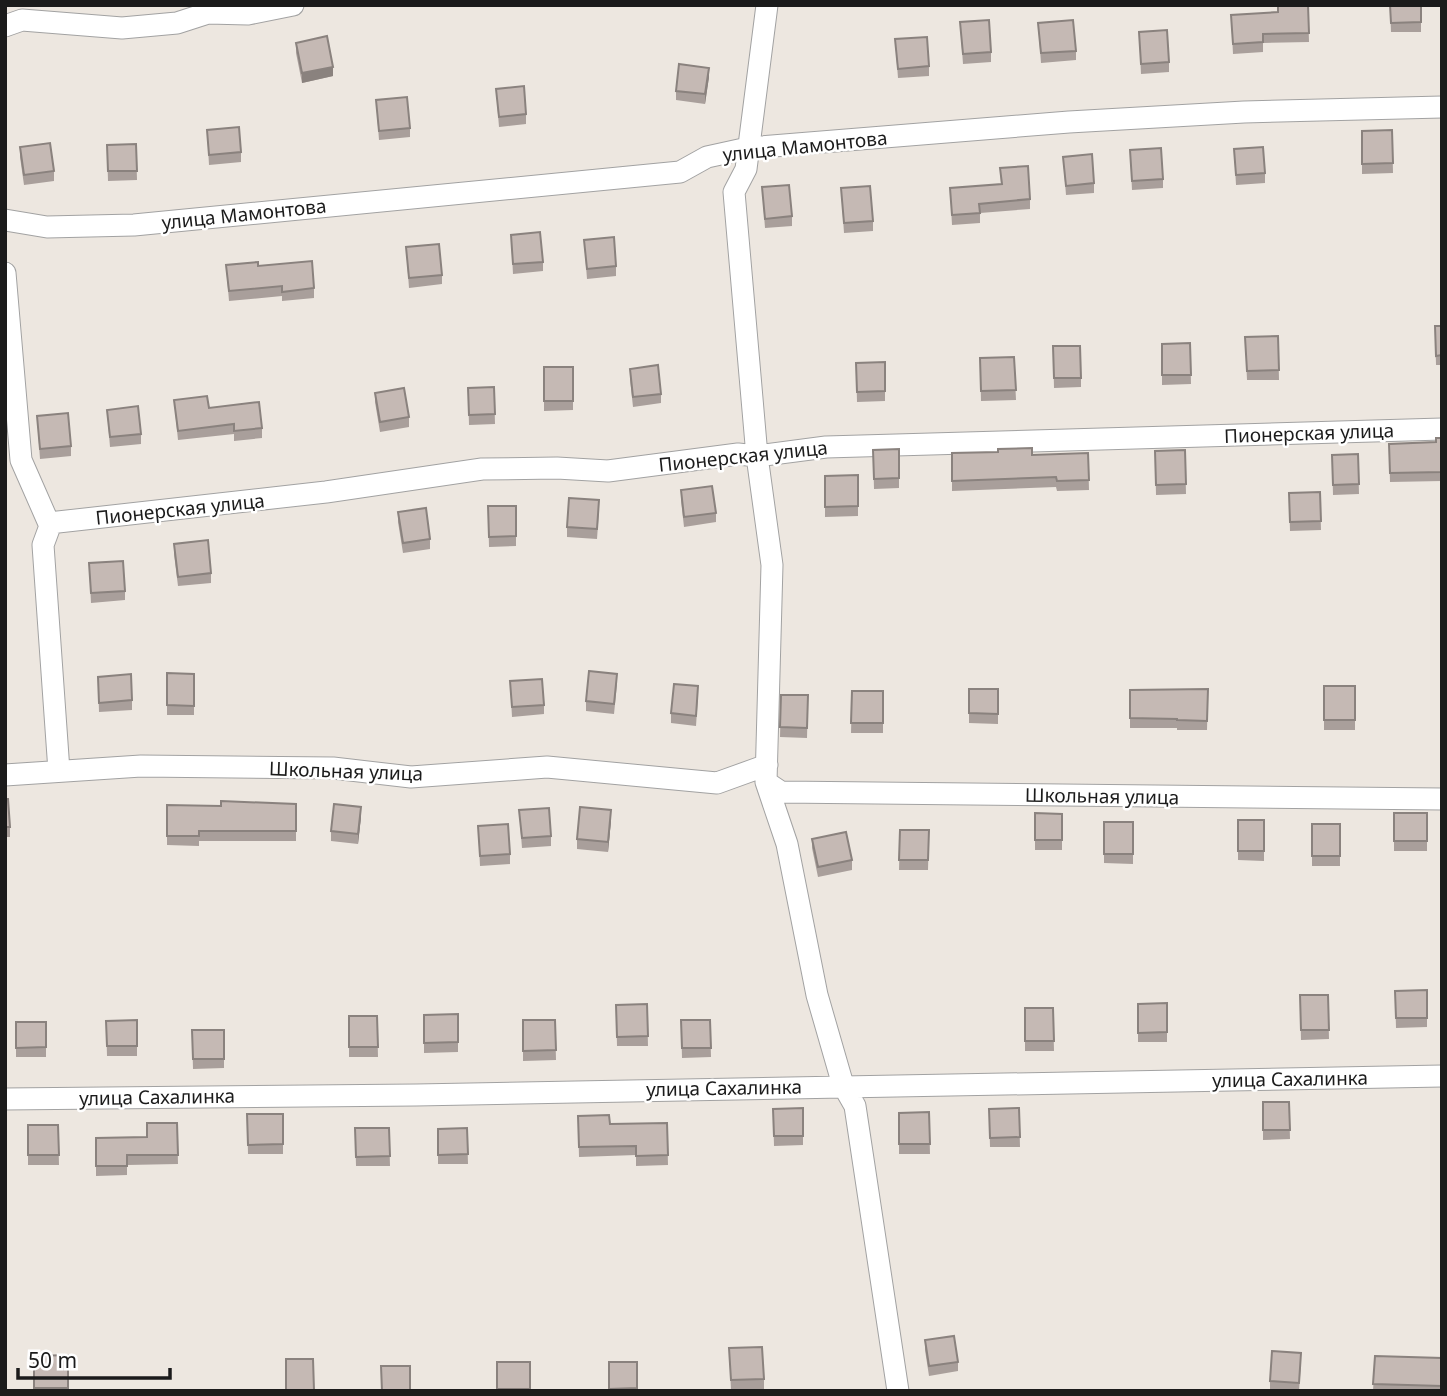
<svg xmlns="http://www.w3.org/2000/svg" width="1447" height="1396" font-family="'Noto Sans',sans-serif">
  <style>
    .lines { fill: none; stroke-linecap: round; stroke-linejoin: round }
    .minor-casing { stroke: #a2a2a2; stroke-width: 23 }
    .minor { stroke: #fff; stroke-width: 21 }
    .wall { fill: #a99f9b }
    .shaded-wall { fill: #8a827e }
    .building { fill: #c5b9b4; stroke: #8a827e; stroke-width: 2 }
    .labels { text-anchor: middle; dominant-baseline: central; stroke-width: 5; stroke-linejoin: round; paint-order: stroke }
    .street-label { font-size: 19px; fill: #1b1b1b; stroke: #fff }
  </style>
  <rect width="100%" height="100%" fill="#ede7e0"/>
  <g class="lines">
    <g class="minor-casing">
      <path id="minor" d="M767 5 746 169 734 192 757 456 772 565 766 782 787 844 817 995 843 1085 855 1106 898 1391
        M5 26 22 20 122 28 177 23 208 13 248 14 293 5
        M5 220 47 227 134 225 680 172 707 157 748 148 1069 122 1244 112 1442 107
        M5 273 21 460 50 526 43 545 59 771
        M49 523 326 492 482 469 557 468 608 471 738 454 757 456 826 447 1442 429
        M5 775 141 766 333 768 411 777 547 767 717 783 767 765
        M766 782 781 792 1442 799
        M5 1099 416 1095 1442 1076"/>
    </g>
    <use href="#minor" class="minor"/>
  </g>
  <path class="wall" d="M1308 5 1309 42 1263 43V52L1233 54 1231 15 1278 12Z
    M1390 5H1421V32H1391Z
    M960 22 991 52V62L963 64Z
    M1038 23 1076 51V60L1041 63Z
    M1139 32 1169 62V72L1141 74Z
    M895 39 929 66V76L898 78Z
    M296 43 333 76 302 83 296 53Z
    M709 77 705 104 676 100V91Z
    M496 89 526 114V124L499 127Z
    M376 100 410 128V137L379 140Z
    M207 130 241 152V162L209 165Z
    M1392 130 1393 173 1362 174V131Z
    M136 144 137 180 108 181 107 145Z
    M20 147 54 171V181L24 185 20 157Z
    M1234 149 1265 173V183L1236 185Z
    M1130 150 1163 179V188L1132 190Z
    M1063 157 1094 183V193L1066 195Z
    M1000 168 1030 199V209L980 213V223L952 225 950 188 1001 184Z
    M762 187 792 216V226L765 228Z
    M841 188 873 221V231L844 233Z
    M511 235 543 262V271L513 274Z
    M584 240 616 266V276L587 279Z
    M406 247 442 275V284L409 288Z
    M226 265 258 266 314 288V298L282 301V296L229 301Z
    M1435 326H1442V365H1436Z
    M1278 336 1279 380H1247L1245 337Z
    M1190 343 1191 384 1162 385V344Z
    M1053 346 1081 378V387L1054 388Z
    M1014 357 1016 400 981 401 980 358Z
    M885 362V401L857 402 856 363Z
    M544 367H573V410L544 411Z
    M630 369 661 394V403L633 407 630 379Z
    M494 387 495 424 469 425 468 388Z
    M375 393 409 417V427L380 432 375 402Z
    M174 400 262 428V438L234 441V434L178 440Z
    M107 410 141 434V444L110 447Z
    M37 416 71 446V456L40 459Z
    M1442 438V481L1390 482 1389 444 1436 442Z
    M899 449V488L874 489 873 450Z
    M1185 450 1186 494 1156 495 1155 451Z
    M952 453 1032 455 1088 453 1089 490 1057 491 1056 487 952 491Z
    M1358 454 1359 494 1333 495 1332 455Z
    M858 475V516L825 517V476Z
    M681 490 716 513V522L684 527 681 500Z
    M1320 492 1321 530 1290 531 1289 493Z
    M488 506H516V546L489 547Z
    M599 510 597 539 567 537V527Z
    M398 512 430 539V549L403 553 398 522Z
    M174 544 211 573V583L178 586 174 554Z
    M89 563 125 591V600L91 603Z
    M167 673 194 674V715H167Z
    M98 677 132 700V710L99 712Z
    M510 681 544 705V714L512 717Z
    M617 684 614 714 586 711V701Z
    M1324 686H1355V730H1324Z
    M969 689H998V724L969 723Z
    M1208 689 1207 730H1177V728H1130V690Z
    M852 691H883V733H851Z
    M781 695H808L807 738 780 737Z
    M698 696 696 726 671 723V713Z
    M5 799 10 827V837H5Z
    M296 804V841H199V846L167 845V805L221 806Z
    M519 810 551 836V846L522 848Z
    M1035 813 1062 814V850H1035Z
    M1394 813H1427V851H1394Z
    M361 817 358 844 331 841V831Z
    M611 820 608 852 577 849V839Z
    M1238 820H1264V861L1238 860Z
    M1104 822H1133V864L1104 863Z
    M1312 824H1340V866H1312Z
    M478 826 510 854V864L480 866Z
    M900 830H929L928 870H899Z
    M812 839 852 860V870L818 877 812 848Z
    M1427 990V1027L1396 1028 1395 991Z
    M1300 995H1328L1329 1039 1301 1040Z
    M1167 1003V1042H1138V1004Z
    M647 1004 648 1046H617L616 1005Z
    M1025 1008H1053L1054 1051H1025Z
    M458 1014V1052L424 1053V1015Z
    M349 1016H377L378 1057H349Z
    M137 1020V1056H107L106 1021Z
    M523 1020H555L556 1060 523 1061Z
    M681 1020H710L711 1057 682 1058Z
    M16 1022H46V1057H16Z
    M192 1030H224V1068L193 1069Z
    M1263 1102H1289L1290 1139 1263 1140Z
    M803 1108V1145L774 1146 773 1109Z
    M1019 1108 1020 1147H990L989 1109Z
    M929 1112 930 1154H899V1113Z
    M247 1114H283V1154H248Z
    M578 1116 610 1124 667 1123 668 1165 636 1166V1155L579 1157Z
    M177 1123 178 1164 127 1165V1175L96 1176V1138L147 1137Z
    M28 1125H58L59 1165H28Z
    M355 1128H389L390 1166H356Z
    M467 1128 468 1164H438V1129Z
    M925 1340 958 1362V1371L929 1376 925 1350Z
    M729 1348 764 1379V1389L731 1390Z
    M68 1355V1391H34V1356Z
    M1375 1356 1442 1358V1391H1373Z
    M497 1362H530V1391H497Z
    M609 1362H637V1391H609Z
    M1301 1363 1299 1391H1270V1381Z"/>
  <path class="shaded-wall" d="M333 67V76L302 83V73Z
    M709 68V77L705 104V94Z
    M361 807V817L358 844V834Z
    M611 810V820L608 852V842Z"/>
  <path class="building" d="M1278 5H1308L1309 33 1263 34V42L1233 44 1231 15 1278 12Z
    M1390 5H1421V22L1391 23Z
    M989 20 991 52 963 54 960 22Z
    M1073 20 1076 51 1041 53 1038 23Z
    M1167 30 1169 62 1141 64 1139 32Z
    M327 36 333 67 302 73 296 43Z
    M927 37 929 66 898 69 895 39Z
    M679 64 709 68 705 94 676 91Z
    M524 86 526 114 499 117 496 89Z
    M407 97 410 128 379 131 376 100Z
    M239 127 241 152 209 155 207 130Z
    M1392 130 1393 163 1362 164V131Z
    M50 143 54 171 24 175 20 147Z
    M136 144 137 171H108L107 145Z
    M1263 147 1265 173 1236 175 1234 149Z
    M1161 148 1163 179 1132 181 1130 150Z
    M1092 154 1094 183 1066 186 1063 157Z
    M1028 166 1030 199 979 204 980 213 952 215 950 188 1002 184 1000 168Z
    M789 185 792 216 765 219 762 187Z
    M870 186 873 221 844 223 841 188Z
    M540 232 543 262 513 264 511 235Z
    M614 237 616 266 587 269 584 240Z
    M439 244 442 275 409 278 406 247Z
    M312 261 314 288 282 292V286L229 291 226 265 258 262V266Z
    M1435 326H1442V355L1436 356Z
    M1278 336 1279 370 1247 371 1245 337Z
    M1190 343 1191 375H1162V344Z
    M1053 346H1080L1081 378H1054Z
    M1014 357 1016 390 981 391 980 358Z
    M885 362V391L857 392 856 363Z
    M658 365 661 394 633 397 630 369Z
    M544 367H573V401H544Z
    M494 387 495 414 469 415 468 388Z
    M404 388 409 417 380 422 375 393Z
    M207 396 209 408 259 402 262 428 234 431V424L178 431 174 400Z
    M138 406 141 434 110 437 107 410Z
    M68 413 71 446 40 449 37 416Z
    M1436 438H1442V472L1390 473 1389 444 1436 442Z
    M1032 448V455L1088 453 1089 480 1057 481 1056 477 952 481V453L998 452V449Z
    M899 449V478L874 479 873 450Z
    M1185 450 1186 484 1156 485 1155 451Z
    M1358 454 1359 484 1333 485 1332 455Z
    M858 475V506L825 507V476Z
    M712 486 716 513 684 517 681 490Z
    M1320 492 1321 521 1290 522 1289 493Z
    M569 498 599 500 597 529 567 527Z
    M488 506H516V536L489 537Z
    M426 508 430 539 403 543 398 512Z
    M208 540 211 573 178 577 174 544Z
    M123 561 125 591 91 593 89 563Z
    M589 671 617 674 614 704 586 701Z
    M167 673 194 674V706L167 705Z
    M131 674 132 700 99 703 98 677Z
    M542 679 544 705 512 707 510 681Z
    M674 684 698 686 696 716 671 713Z
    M1324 686H1355V720H1324Z
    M969 689H998V714L969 713Z
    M1208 689 1207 721 1177 720V719L1130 718V690Z
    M852 691H883V723H851Z
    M781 695H808L807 728 780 727Z
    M5 799H8L10 827H5Z
    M221 801 296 804V831H199V836H167V805L221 806Z
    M334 804 361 807 358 834 331 831Z
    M580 807 611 810 608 842 577 839Z
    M549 808 551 836 522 838 519 810Z
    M1035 813 1062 814V840H1035Z
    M1394 813H1427V841H1394Z
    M1238 820H1264V851H1238Z
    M1104 822H1133V854H1104Z
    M508 824 510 854 480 856 478 826Z
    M1312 824H1340V856H1312Z
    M900 830H929L928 860H899Z
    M846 832 852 860 818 867 812 839Z
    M1427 990V1018H1396L1395 991Z
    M1300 995H1328L1329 1030H1301Z
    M1167 1003V1032L1138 1033V1004Z
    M647 1004 648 1036 617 1037 616 1005Z
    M1025 1008H1053L1054 1041H1025Z
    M458 1014V1042L424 1043V1015Z
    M349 1016H377L378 1047H349Z
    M137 1020V1046H107L106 1021Z
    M523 1020H555L556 1050 523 1051Z
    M681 1020H710L711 1048H682Z
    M16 1022H46V1047L16 1048Z
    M192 1030H224V1059H193Z
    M1263 1102H1289L1290 1130H1263Z
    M803 1108V1136H774L773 1109Z
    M1019 1108 1020 1137 990 1138 989 1109Z
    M929 1112 930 1144H899V1113Z
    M247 1114H283V1144L248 1145Z
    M609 1115 610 1124 667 1123 668 1155 636 1156V1146L579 1147 578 1116Z
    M147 1123H177L178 1155H127V1166H96V1138L147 1137Z
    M28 1125H58L59 1155H28Z
    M355 1128H389L390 1156 356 1157Z
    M467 1128 468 1154 438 1155V1129Z
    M954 1336 958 1362 929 1366 925 1340Z
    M762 1347 764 1379 731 1380 729 1348Z
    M1272 1351 1301 1353 1299 1383 1270 1381Z
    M68 1355V1388H34V1356Z
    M1375 1356 1442 1358V1386L1373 1384Z
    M286 1359H313L314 1390 286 1391Z
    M497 1362H530V1389H497Z
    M609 1362H637V1388L609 1389Z
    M381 1366H410V1391H382Z"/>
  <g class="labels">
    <g class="street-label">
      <text transform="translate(805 146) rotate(-6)">улица Мамонтова</text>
      <text transform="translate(244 214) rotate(-6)">улица Мамонтова</text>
      <text transform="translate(1309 433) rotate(-2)">Пионерская улица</text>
      <text transform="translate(743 456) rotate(-6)">Пионерская улица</text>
      <text transform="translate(180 509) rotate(-6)">Пионерская улица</text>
      <text transform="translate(346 771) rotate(2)">Школьная улица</text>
      <text transform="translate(1102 796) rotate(1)">Школьная улица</text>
      <text transform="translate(1290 1079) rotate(-1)">улица Сахалинка</text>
      <text transform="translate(724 1088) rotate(-1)">улица Сахалинка</text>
      <text transform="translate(157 1097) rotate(-1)">улица Сахалинка</text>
    </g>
  </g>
  <rect width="1447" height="1396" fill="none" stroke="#1b1b1b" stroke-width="14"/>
  <path d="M18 1368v10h152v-10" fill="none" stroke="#1b1b1b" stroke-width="3.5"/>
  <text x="28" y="1368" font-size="21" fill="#1b1b1b" stroke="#ffffff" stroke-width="5" paint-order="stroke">50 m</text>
</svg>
